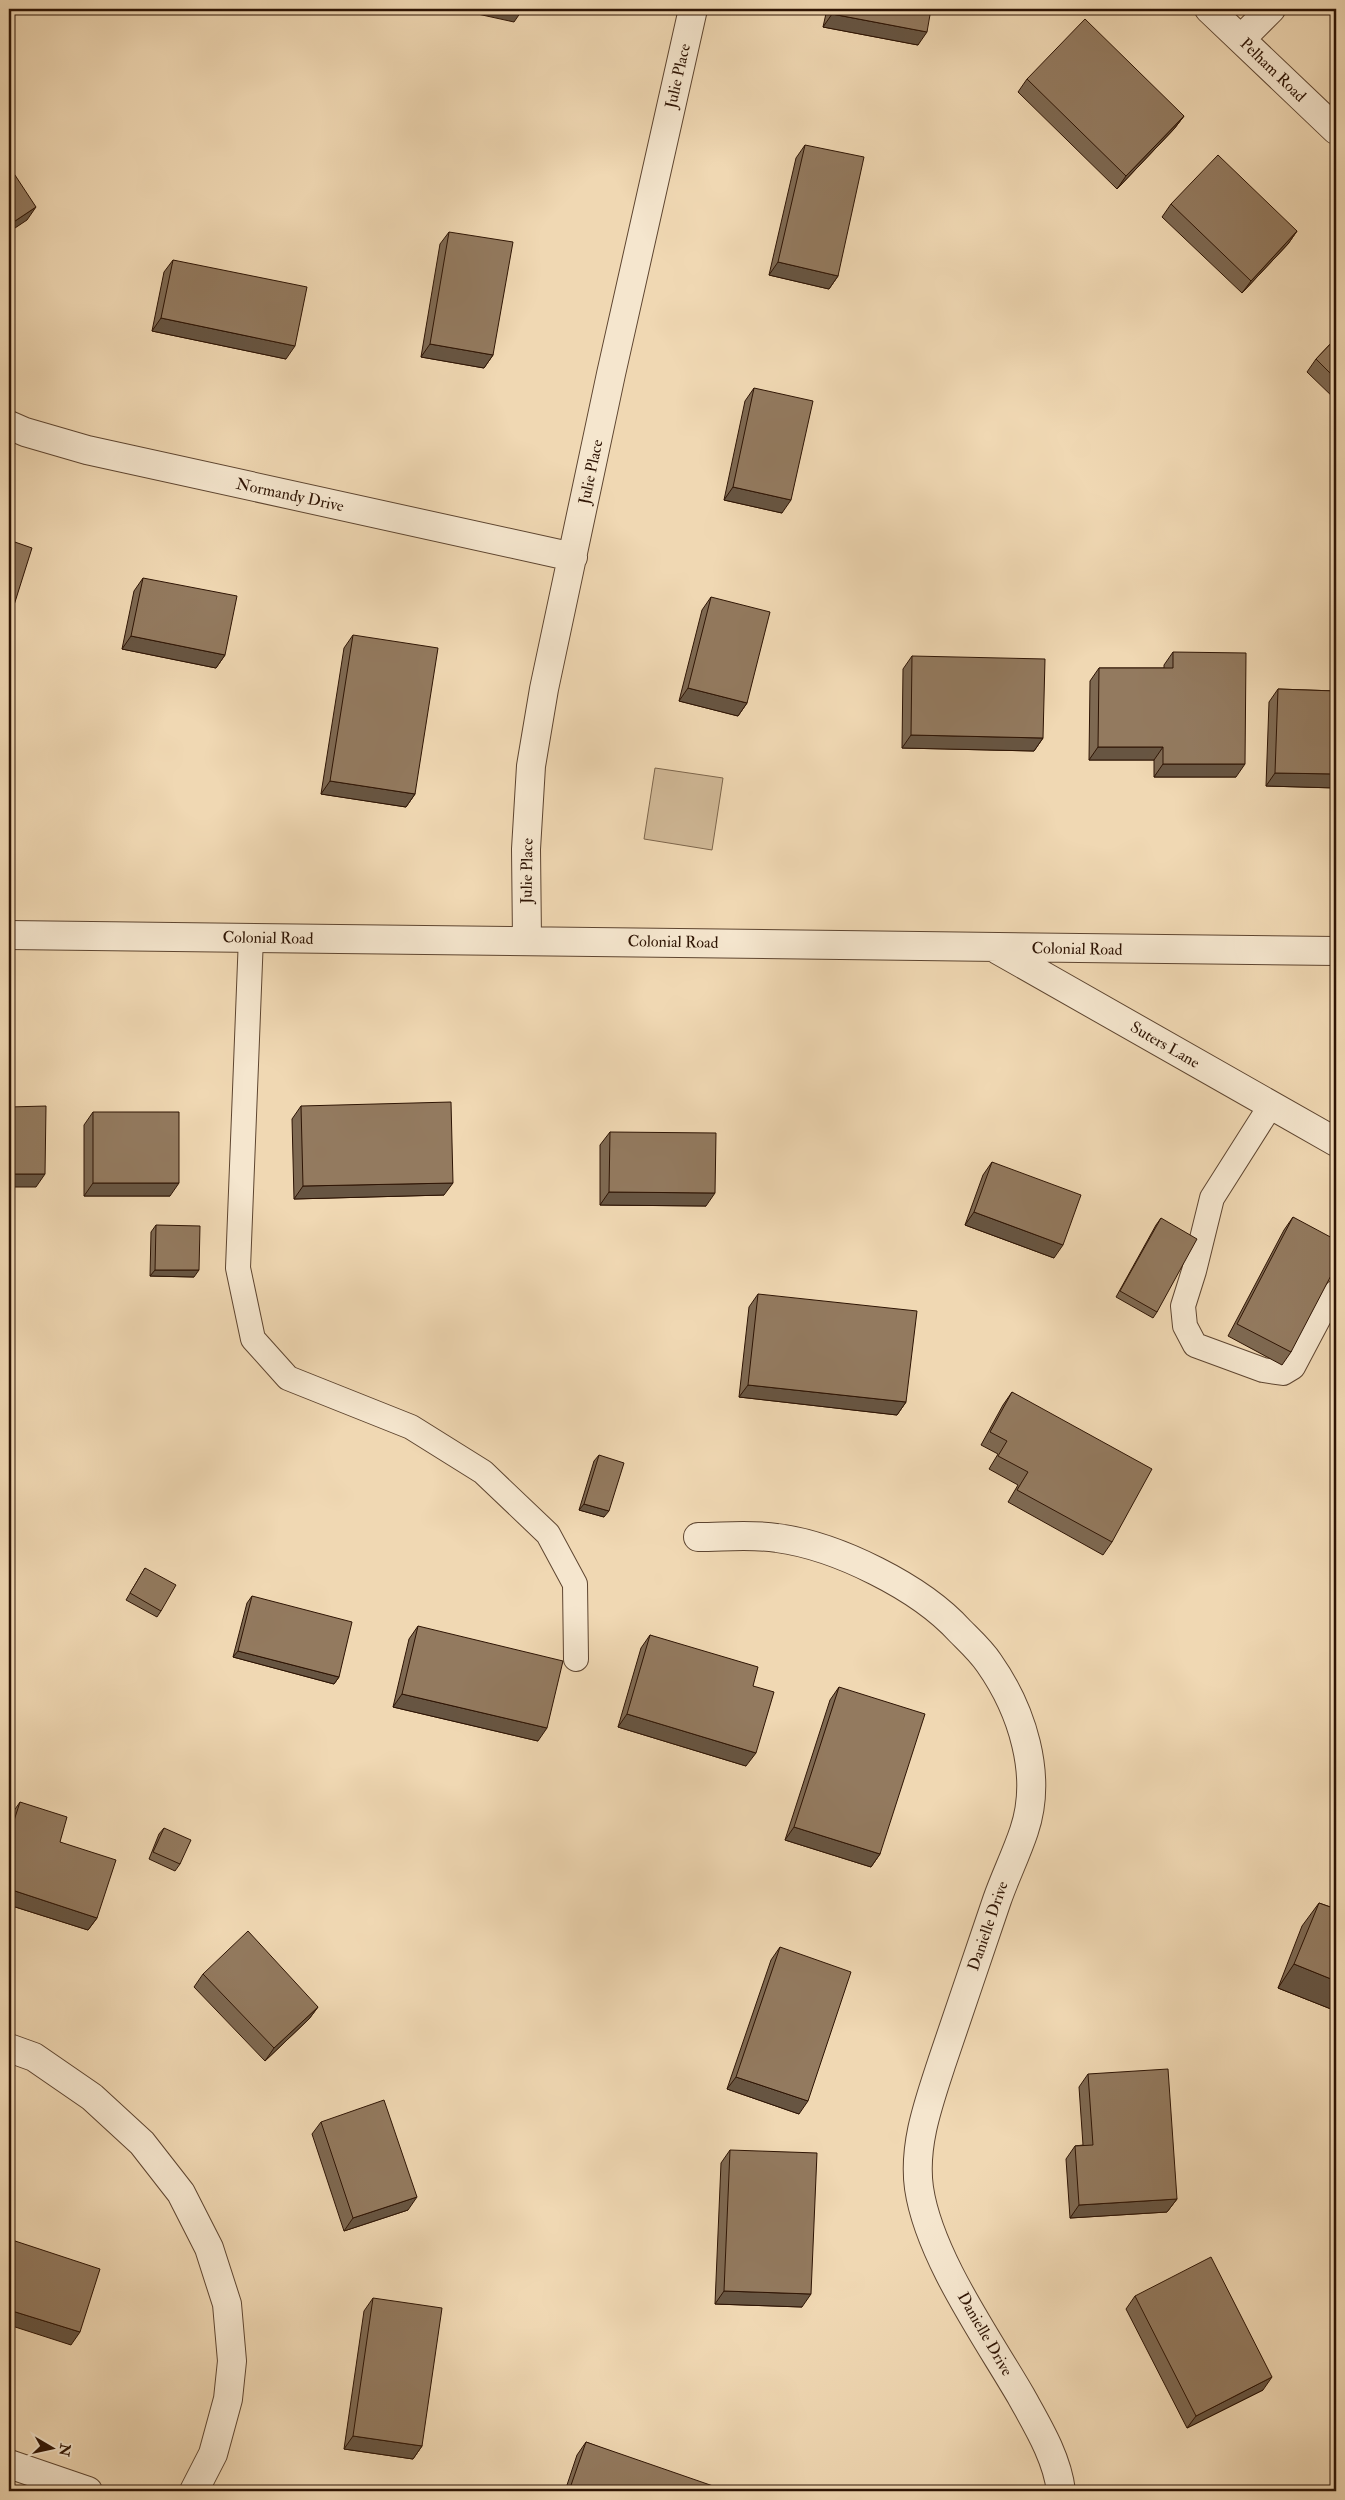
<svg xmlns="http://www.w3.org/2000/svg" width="1345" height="2500" font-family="'IM FELL Double Pica',serif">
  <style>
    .green { fill: #cfb795; stroke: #7e664c }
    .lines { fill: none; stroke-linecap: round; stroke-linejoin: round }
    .service-casing { stroke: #5e4530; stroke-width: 26 }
    .minor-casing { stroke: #5e4530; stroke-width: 30 }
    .service { stroke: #f5e6ce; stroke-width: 24 }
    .minor { stroke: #f5e6ce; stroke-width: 28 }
    .wall { fill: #7e6952; stroke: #2e1404 }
    .shaded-wall { fill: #675542; stroke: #2e1404 }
    .building { fill: #937a5f; stroke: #2e1404 }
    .labels { text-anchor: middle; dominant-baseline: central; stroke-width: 4; stroke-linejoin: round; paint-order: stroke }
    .street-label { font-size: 16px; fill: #2e1404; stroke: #f5e6ce }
  </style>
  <rect width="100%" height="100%" fill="#f0d8b3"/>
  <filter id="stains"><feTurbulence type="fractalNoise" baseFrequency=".004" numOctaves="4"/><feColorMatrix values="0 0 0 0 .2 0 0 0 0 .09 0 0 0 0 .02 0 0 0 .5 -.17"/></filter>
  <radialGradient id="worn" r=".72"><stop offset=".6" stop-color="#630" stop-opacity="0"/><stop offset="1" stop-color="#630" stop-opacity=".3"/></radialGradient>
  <path class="green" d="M655 768 723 778 712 850 644 839Z"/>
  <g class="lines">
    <g class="service-casing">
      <path id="service" d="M251 937 238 1268 253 1339 288 1378 411 1427 483 1472 548 1534 575 1584 576 1659
        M1271 1105 1212 1198 1194 1271 1183 1306 1185 1326 1195 1345 1263 1370 1283 1373 1293 1367 1321 1314 1336 1292"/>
    </g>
    <g class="minor-casing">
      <path id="minor" d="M1209 9 1336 130
        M1241 39 1271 9
        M9 425 25 432 87 450 573 557
        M9 935 1336 951
        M527 940 526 849 531 766 544 689 611 374 693 9
        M998 950 1336 1142
        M698 1537C724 1537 752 1534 777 1538 837 1546 920 1587 960 1631 970 1641 981 1651 989 1663 1022 1710 1043 1775 1024 1831 1016 1855 1005 1877 997 1900 979 1954 960 2008 942 2062 929 2102 913 2145 919 2188 929 2256 986 2336 1021 2396 1037 2425 1057 2457 1061 2491
        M9 2048 34 2057 92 2097 142 2143 181 2193 209 2248 227 2304 232 2361 228 2399 213 2454 194 2491
        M9 2464 88 2491"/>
    </g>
    <use href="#service" class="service"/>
    <use href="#minor" class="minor"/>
  </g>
  <path class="wall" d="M827 9H931L918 45 823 27Z
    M1027 79 1184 116 1174 129 1117 189 1018 92Z
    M805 145 838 276 829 289 769 275 796 158Z
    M1171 204 1297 231 1288 244 1242 293 1162 217Z
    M449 232 493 355 484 368 421 357 440 244Z
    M173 260 286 359 152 331 164 272Z
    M1336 338V400L1307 372 1316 359Z
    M754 388 782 513 724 500 745 401Z
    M143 578 225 655 216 668 122 649 134 591Z
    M711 597 747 703 738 716 679 701 702 610Z
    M353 635 415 794 406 807 321 794 344 648Z
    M1173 652 1236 777H1154V760H1089L1090 681 1099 668H1164V665Z
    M912 656 1043 738 1034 751 902 748 903 669Z
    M1278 689 1336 691V788L1266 786 1269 702Z
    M301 1106 444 1195 294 1199 292 1119Z
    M93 1112 170 1196H84V1125Z
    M610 1132 706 1206 600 1205V1145Z
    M992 1162 1054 1258 965 1225 983 1175Z
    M1293 1217 1291 1352 1282 1365 1228 1336 1284 1230Z
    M1161 1218 1157 1312 1153 1318 1116 1297 1156 1225Z
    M156 1225 194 1277 150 1276 151 1232Z
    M758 1294 906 1402 897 1415 739 1397 749 1307Z
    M1012 1392 1112 1542 1103 1555 1008 1502 1018 1485 989 1469 998 1454 981 1445 1003 1405Z
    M599 1455 604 1517 579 1510 594 1461Z
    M145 1568 161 1611 157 1617 126 1600Z
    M252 1596 339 1677 334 1684 233 1657 247 1603Z
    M418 1626 538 1741 393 1707 409 1639Z
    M650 1635 753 1686 746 1766 618 1727 641 1648Z
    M839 1687 880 1854 871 1867 785 1840 830 1700Z
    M20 1802 60 1842 97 1918 88 1930 9 1905V1821L11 1815Z
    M164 1828 180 1864 175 1871 149 1859 159 1834Z
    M1319 1903 1336 1909V2011L1278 1988 1302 1926Z
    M780 1947 799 2114 727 2089 771 1960Z
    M203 1974 318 2007 309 2019 265 2061 194 1987Z
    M1088 2074 1177 2199 1167 2212 1070 2218 1066 2159 1075 2146 1083 2145 1079 2087Z
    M321 2122 408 2210 344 2231 312 2134Z
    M730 2150 802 2307 715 2304 721 2163Z
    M1135 2296 1263 2390 1187 2428 1126 2309Z
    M373 2298 422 2446 413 2459 344 2449 364 2311Z
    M586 2442 715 2491H565L577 2455Z"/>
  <path class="shaded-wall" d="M465 9H523L514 22 464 11Z
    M832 14 927 32 918 45 823 27Z
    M1184 116 1174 129 1117 189 1126 176Z
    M36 207 27 220 9 232V225Z
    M1297 231 1288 244 1242 293 1251 281Z
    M778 262 838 276 829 289 769 275Z
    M161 318 295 346 286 359 152 331Z
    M430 344 493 355 484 368 421 357Z
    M733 487 791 500 782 513 724 500Z
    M131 636 225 655 216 668 122 649Z
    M688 688 747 703 738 716 679 701Z
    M911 735 1043 738 1034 751 902 748Z
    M1098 747H1163L1154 760H1089Z
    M1163 764H1245L1236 777H1154Z
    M1275 773 1336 774V788L1266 786Z
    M330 781 415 794 406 807 321 794Z
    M9 1174H45L36 1187H9Z
    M93 1183H179L170 1196H84Z
    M453 1183 444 1195 294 1199 303 1186Z
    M609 1192 715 1193 706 1206 600 1205Z
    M974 1212 1063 1245 1054 1258 965 1225Z
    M155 1270H199L194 1277 150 1276Z
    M748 1385 906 1402 897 1415 739 1397Z
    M584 1504 609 1511 604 1517 579 1510Z
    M238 1651 339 1677 334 1684 233 1657Z
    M402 1694 547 1728 538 1741 393 1707Z
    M627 1714 756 1753 746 1766 618 1727Z
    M794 1827 880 1854 871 1867 785 1840Z
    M9 1889 97 1918 88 1930 9 1905Z
    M1294 1964 1336 1981V2011L1278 1988Z
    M318 2007 309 2019 265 2061 274 2048Z
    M736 2077 808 2101 799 2114 727 2089Z
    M417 2197 408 2210 344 2231 353 2218Z
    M1177 2199 1167 2212 1070 2218 1079 2205Z
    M724 2291 811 2294 802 2307 715 2304Z
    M9 2310 80 2332 71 2345 9 2325Z
    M1272 2377 1263 2390 1187 2428 1196 2416Z
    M353 2436 422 2446 413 2459 344 2449Z"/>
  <path class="building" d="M833 9H931L927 32 832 14Z
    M1085 19 1184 116 1126 176 1027 79Z
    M805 145 864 157 838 276 778 262Z
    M1218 155 1297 231 1251 281 1171 204Z
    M9 166 36 207 9 225Z
    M449 232 513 242 493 355 430 344Z
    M173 260 307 287 295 346 161 318Z
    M1336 338V379L1316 359Z
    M754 388 813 401 791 500 733 487Z
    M9 540 32 548 9 621Z
    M143 578 237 596 225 655 131 636Z
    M711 597 770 612 747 703 688 688Z
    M353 635 438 648 415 794 330 781Z
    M1173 652 1246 653 1245 764H1163V747H1098L1099 668H1173Z
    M912 656 1045 659 1043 738 911 735Z
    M1278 689 1336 691V774L1275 773Z
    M451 1102 453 1183 303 1186 301 1106Z
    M46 1106 45 1174H9V1107Z
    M93 1112H179V1183H93Z
    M610 1132 716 1133 715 1193 609 1192Z
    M992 1162 1081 1195 1063 1245 974 1212Z
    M1293 1217 1336 1240V1266L1291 1352 1237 1324Z
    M1161 1218 1197 1239 1157 1312 1120 1291Z
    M156 1225 200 1226 199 1270H155Z
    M758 1294 917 1311 906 1402 748 1385Z
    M1012 1392 1152 1469 1112 1542 1017 1490 1028 1472 998 1456 1007 1441 990 1432Z
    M599 1455 624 1463 609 1511 584 1504Z
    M145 1568 176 1585 161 1611 130 1593Z
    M252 1596 352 1622 339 1677 238 1651Z
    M418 1626 563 1661 547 1728 402 1694Z
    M650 1635 758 1667 753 1686 774 1692 756 1753 627 1714Z
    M839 1687 925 1714 880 1854 794 1827Z
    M20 1802 67 1817 60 1842 116 1860 97 1918 9 1889V1836Z
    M164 1828 191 1840 180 1864 153 1852Z
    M1319 1903 1336 1909V1981L1294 1964Z
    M248 1931 318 2007 274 2048 203 1974Z
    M780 1947 851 1972 808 2101 736 2077Z
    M1168 2069 1177 2199 1079 2205 1075 2146 1093 2145 1088 2074Z
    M384 2100 417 2197 353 2218 321 2122Z
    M730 2150 817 2153 811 2294 724 2291Z
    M9 2239 100 2269 80 2332 9 2310Z
    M1211 2257 1272 2377 1196 2416 1135 2296Z
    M373 2298 442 2308 422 2446 353 2436Z
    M586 2442 716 2487 715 2491H569Z"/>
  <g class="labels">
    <g class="street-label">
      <text transform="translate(1273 70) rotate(44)">Pelham Road</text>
      <text transform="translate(678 76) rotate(-77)">Julie Place</text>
      <text transform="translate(591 472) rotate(-78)">Julie Place</text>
      <text transform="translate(290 495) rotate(12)">Normandy Drive</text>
      <text transform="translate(527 871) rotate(-89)">Julie Place</text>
      <text transform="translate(268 938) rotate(1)">Colonial Road</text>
      <text transform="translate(673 942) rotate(1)">Colonial Road</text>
      <text transform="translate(1077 949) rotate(1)">Colonial Road</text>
      <text transform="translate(1165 1045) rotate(30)">Suters Lane</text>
      <text transform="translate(988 1926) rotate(-71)">Danielle Drive</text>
      <text transform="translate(985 2334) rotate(60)">Danielle Drive</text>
    </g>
  </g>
  <rect width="1345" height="2500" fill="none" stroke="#f0d8b3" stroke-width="30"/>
  <rect x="10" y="10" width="1325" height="2480" fill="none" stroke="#2e1404" stroke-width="2.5"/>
  <rect x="15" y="15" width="1315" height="2470" fill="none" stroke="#2e1404"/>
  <g transform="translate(52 2448) rotate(99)" stroke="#f5e6ce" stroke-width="4" paint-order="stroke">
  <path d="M0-4L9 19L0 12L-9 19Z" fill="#2e1404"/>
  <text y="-8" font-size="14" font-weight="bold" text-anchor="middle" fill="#2e1404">N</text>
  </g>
  <rect width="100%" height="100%" filter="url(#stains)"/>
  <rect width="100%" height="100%" fill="url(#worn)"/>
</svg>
